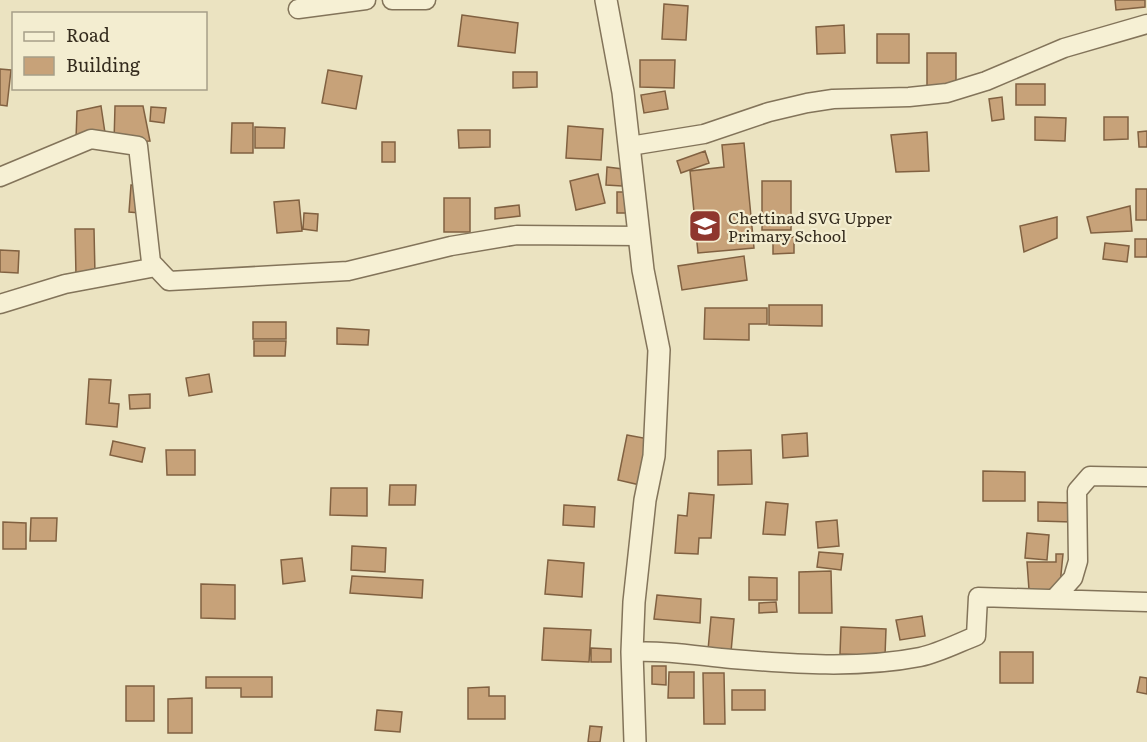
<svg xmlns="http://www.w3.org/2000/svg" width="1147" height="742" font-family="Literata,serif">
  <style>
    .building { fill: #c7a279; stroke: #816141; stroke-width: 1.5 }
    .lines { fill: none; stroke-linecap: round; stroke-linejoin: round }
    .minor-casing { stroke: #83745a; stroke-width: 21 }
    .tertiary-casing { stroke: #83745a; stroke-width: 24 }
    .minor { stroke: #f6f0d4; stroke-width: 18 }
    .tertiary { stroke: #f6f0d4; stroke-width: 21 }
    .labels { text-anchor: middle; dominant-baseline: central; stroke-width: 4.5; stroke-linejoin: round; paint-order: stroke }
    .poi-label { font-size: 16px; fill: #342b1d; stroke: #f3edd0; text-anchor: start }
  </style>
  <rect width="100%" height="100%" fill="#ebe3c1"/>
  <path class="building" d="M1115 0H1145V7L1116 10Z
    M664 4 688 6 686 40 662 39Z
    M462 15 518 23 515 53 458 46Z
    M844 25 845 53 817 54 816 27Z
    M877 34H909V63H877Z
    M927 53H956V86H927Z
    M640 60H675L674 88 640 87Z
    M0 69 11 70 7 106 0 105Z
    M328 70 362 76 356 109 322 103Z
    M513 72H537V87L513 88Z
    M1016 84H1045V105H1016Z
    M665 91 668 109 644 113 641 95Z
    M1002 97 1004 119 992 121 989 99Z
    M101 106 105 133 76 139 77 111Z
    M115 106H143L150 141 114 142Z
    M151 107 166 108 164 123 150 121Z
    M1035 117 1066 118 1065 141 1035 140Z
    M1104 117H1128V139L1104 140Z
    M232 123H253V153H231Z
    M568 126 603 129 601 160 566 158Z
    M255 127 285 128 284 148H255Z
    M458 130H490V147L459 148Z
    M1147 131V147H1139L1138 132Z
    M927 132 929 171 896 172 891 135Z
    M382 142H395V162H382Z
    M744 143 754 248 698 253 690 171 724 167 722 145Z
    M705 151 709 163 681 173 677 161Z
    M607 167 623 169 622 186 606 185Z
    M598 174 605 203 576 210 570 181Z
    M762 181H791V230H762Z
    M131 185 142 186 140 213 129 212Z
    M1136 189H1147V220H1136Z
    M617 192H635L634 213H617Z
    M444 198H470V232H444Z
    M299 200 302 231 277 233 274 202Z
    M519 205 520 216 495 219V208Z
    M1130 206 1132 231 1091 233 1087 217Z
    M304 213 318 214 317 231 303 229Z
    M1057 217V238L1024 252 1020 226Z
    M75 229H94L95 275 76 276Z
    M794 237V253L773 254V238Z
    M1135 239H1147V257H1135Z
    M1105 243 1129 246 1127 262 1103 259Z
    M0 250 19 251 18 273 0 272Z
    M744 256 747 280 682 290 678 266Z
    M769 305H822V326L769 325Z
    M705 308H767V324H749V340L704 339Z
    M253 322H286V339H253Z
    M337 328 369 330 368 345 337 344Z
    M254 341H286L285 356H254Z
    M209 374 212 392 189 396 186 378Z
    M89 379 111 380 109 403 119 404 117 427 86 424Z
    M150 394V408L130 409 129 395Z
    M807 433 808 456 783 458 782 435Z
    M627 435 649 439 640 485 618 480Z
    M113 441 145 448 142 462 110 455Z
    M166 450H195V475H167Z
    M751 450 752 484 718 485V451Z
    M983 471 1025 472V501H983Z
    M390 485H416L415 505H389Z
    M331 488H367V516L330 515Z
    M689 493 714 495 711 538H699L698 554 675 553 678 515 687 516Z
    M766 502 788 504 785 535 763 534Z
    M1038 502 1072 503V522L1038 521Z
    M564 505 595 507 594 527 563 525Z
    M31 518H57L56 541H30Z
    M837 520 839 546 818 548 816 522Z
    M3 522 26 523V549H3Z
    M1027 533 1049 535 1047 560 1025 558Z
    M352 546 386 548 385 572 351 570Z
    M819 552 843 554 841 570 817 567Z
    M1056 554H1063L1060 585 1055 590H1029L1027 562H1056Z
    M302 558 305 581 283 584 281 560Z
    M548 560 584 563 582 597 545 594Z
    M831 571 832 613H799V572Z
    M352 576 423 580 422 598 350 593Z
    M749 577 777 578V600H749Z
    M201 584 235 585V619L201 618Z
    M657 595 701 599 700 623 654 619Z
    M776 602 777 612 759 613V603Z
    M922 616 925 636 900 640 896 620Z
    M711 617 734 619 731 652 708 650Z
    M841 627 886 629 885 656 840 654Z
    M544 628 591 630 589 662 542 660Z
    M591 648 611 649V662H591Z
    M1000 652H1033V683H1000Z
    M652 666H666V685L652 684Z
    M669 672H694V698H668Z
    M703 673H724L725 724H704Z
    M206 677H272V697H241V688H206Z
    M1140 677 1147 678V694L1137 692Z
    M126 686H154V721H126Z
    M489 687V696H505V719H468V688Z
    M732 690H765V710H732Z
    M192 698V733H168V699Z
    M377 710 402 712 400 732 375 730Z
    M590 726 602 727 600 742H588Z"/>
  <g class="lines">
    <g class="minor-casing">
      <path id="minor" d="M392 0H426
        M298 9 366 0
        M630 146 704 134 769 112 807 103 833 99 909 97 947 93 986 81 1064 48 1147 24
        M0 177 91 139 138 146 151 262 169 281 348 271 451 246 517 235 640 236
        M0 304 65 284 156 267
        M1054 599 1073 578 1078 561 1077 491 1090 476 1147 477
        M632 652C665 650 699 656 732 659 793 664 859 669 920 657 939 653 958 643 976 636L978 597 1147 602"/>
    </g>
    <g class="tertiary-casing">
      <path id="tertiary" d="M606 0 623 92 643 270 659 350 654 456 645 500 634 602 632 652 635 742"/>
    </g>
    <use href="#minor" class="minor"/>
    <use href="#tertiary" class="tertiary"/>
  </g>
  <defs>
    <g id="school-square" transform="scale(1.725)"><rect x="-9" y="-9" width="18" height="18" rx="4" fill="#8f372e" stroke="#f3edd0"/><path d="M0-5L7-2L0 1L-7-2ZM-4 1L0 2.5L4 1V4Q0 6-4 4Z" fill="#fff"/></g>
  </defs>
  <g fill-rule="evenodd">
    <use href="#school-square" x="705" y="226"/>
  </g>
  <g class="labels">
    <g class="poi-label">
      <text x="728" y="217">Chettinad SVG Upper<tspan x="728" dy="18">Primary School</tspan></text>
    </g>
  </g>
  <rect x="12" y="12" width="195" height="78" fill="#f3edd0" stroke="#a79f88" stroke-width="1.5"/>
  <rect x="24" y="32" width="30" height="9" fill="#f6f0d4" stroke="#a79f88" stroke-width="1.5"/>
  <text x="66" y="42" font-size="18" fill="#342b1d">Road</text>
  <rect x="24" y="57" width="30" height="18" fill="#c7a279" stroke="#a79f88" stroke-width="1.5"/>
  <text x="66" y="72" font-size="18" fill="#342b1d">Building</text>
</svg>
